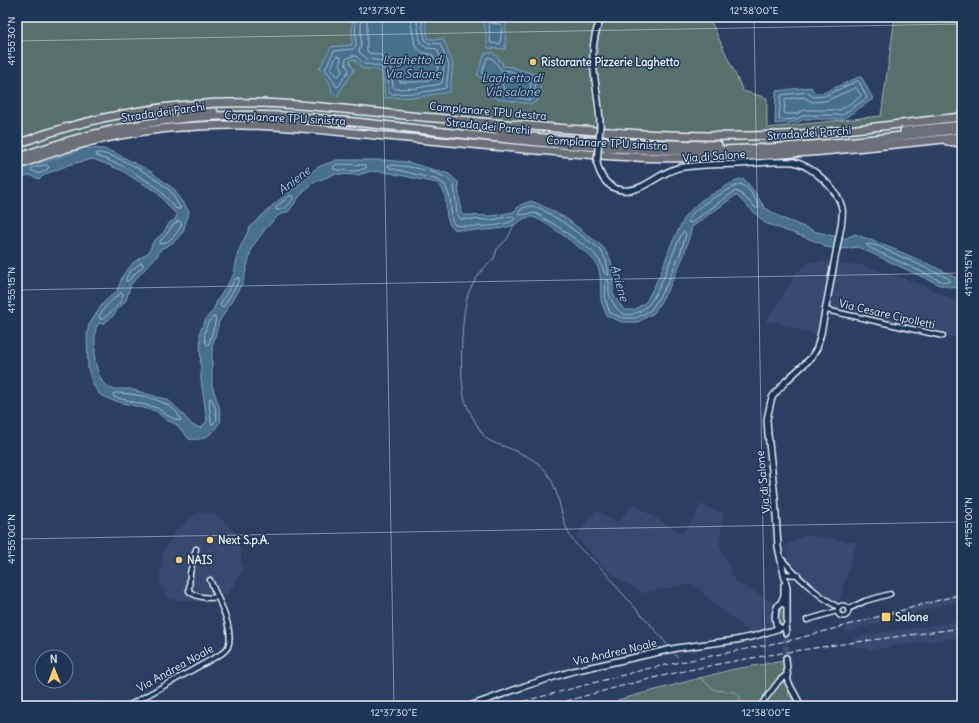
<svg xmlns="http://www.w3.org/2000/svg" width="979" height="723" font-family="Delius,sans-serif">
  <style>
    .built { fill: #394a6f }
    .green { fill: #566f6c; stroke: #9fb0b2 }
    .water { fill: #46708d; stroke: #87a4b8 }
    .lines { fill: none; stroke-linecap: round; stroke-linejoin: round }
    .shore { stroke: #a7bdcd; stroke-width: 1 }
    .stream { stroke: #87a4b8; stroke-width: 1 }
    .tertiary-tunnel { stroke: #465a78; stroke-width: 5; stroke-dasharray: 5 2.5; stroke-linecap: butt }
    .minor-casing { stroke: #e8f1f8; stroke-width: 7 }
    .tertiary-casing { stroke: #e8f1f8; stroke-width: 8 }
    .motorway-casing { stroke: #e8f1f8; stroke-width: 10 }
    .minor { stroke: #1d3557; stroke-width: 4 }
    .tertiary { stroke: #1d3557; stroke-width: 5 }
    .motorway { stroke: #6b6f75; stroke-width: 7 }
    .rail { stroke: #e8f1f8; stroke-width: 1; stroke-dasharray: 6 3; stroke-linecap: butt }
    .tertiary-bridge-casing { stroke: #e8f1f8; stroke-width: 8; stroke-linecap: butt }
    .tertiary-bridge { stroke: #1d3557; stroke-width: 5 }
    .ticks { fill: none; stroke: #e8f1f8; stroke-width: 1; stroke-opacity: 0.45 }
    .poi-dot { fill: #ffd166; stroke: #1d3557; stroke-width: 1.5 }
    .labels { text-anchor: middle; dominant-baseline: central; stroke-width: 3; stroke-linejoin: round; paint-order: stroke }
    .poi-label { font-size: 11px; font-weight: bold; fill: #e8f1f8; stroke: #1d3557; text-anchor: start }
    .street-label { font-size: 11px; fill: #e8f1f8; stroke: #1d3557 }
    .water-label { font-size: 12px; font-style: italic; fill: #afc4d3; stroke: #1d3557 }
    .neatline { fill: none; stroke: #e8f1f8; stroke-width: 1.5 }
    .ticks-label { font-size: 10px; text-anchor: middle; fill: #e8f1f8 }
  </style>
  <rect width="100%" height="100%" fill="#2a3f62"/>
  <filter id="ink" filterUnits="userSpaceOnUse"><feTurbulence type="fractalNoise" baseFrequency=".025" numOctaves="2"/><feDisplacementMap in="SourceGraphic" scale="8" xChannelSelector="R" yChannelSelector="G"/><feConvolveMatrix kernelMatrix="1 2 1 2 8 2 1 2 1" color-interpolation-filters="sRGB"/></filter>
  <g filter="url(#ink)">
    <path class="built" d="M715 17H753L751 22Z
      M826 261 840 264 861 265 896 276 921 284 962 305V339L824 308 817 335 774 322 765 323 798 271 810 262Z
      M632 504 682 533 694 518 700 504 724 514 719 542 734 580 775 604 771 623 766 629 751 634 692 584 642 593 610 573 576 537 596 510 618 523Z
      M198 512 214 513 235 532 240 548 243 570 228 594 208 604 205 602 168 599 159 581 164 550 175 531Z
      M805 535 856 542 840 599 837 603 826 598 789 561 784 546Z
      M962 592V600L846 632 845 624Z
      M962 621V637L869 650 860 647 851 648 850 641 859 636Z
      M83 700H95L120 706H57Z"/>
    <path class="green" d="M17 17H709L743 91 767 98V128L881 116 895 17H962V139L695 161 255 128H195L118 139 85 147 17 168Z
      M781 606 785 607V623L782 625 779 624C776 620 777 610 781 606Z
      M784 661 789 695 799 706H619L618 700 734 669Z"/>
    <path class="water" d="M352 17H425L428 39H443L453 64 450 92 418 97 385 98 383 73 374 69H363L354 59 349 61 354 70 337 96 332 94C331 83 327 77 319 69L331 47 352 45Z
      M488 18 503 20 506 25 505 49 488 48 484 22Z
      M485 53H493L499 58V61L503 62 502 66 512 67 542 77 538 100 531 104 498 99 493 96 494 86 477 75Z
      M861 76 873 99 843 119H804L799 122 775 124 776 91 811 87 814 93H823Z
      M85 148 104 149 115 153 150 171 175 190 179 198 189 211 183 232 174 242 161 249 157 256 131 284 126 300 113 316 103 324 99 323 96 328 95 339V361L98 373 103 383 111 389H130L168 400 180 411 192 425 201 428 207 421 201 380 200 331 207 317 213 311 217 301 234 274 238 252 250 227 273 205 293 189 303 179 318 167 337 160H384L407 162 449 174 458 182 461 213 463 215 492 216 513 212 520 205 531 201 541 205 567 219 603 247 610 258 613 270V294L624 310H634L646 302 660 275 671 245 686 215 700 201 739 179 745 180 754 191 764 207 782 218 814 231 844 239 855 234C891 248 928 262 962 281V291L957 288 940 285 858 247 841 249 825 247 823 244 765 223 736 195 692 227 684 255 669 288 654 313 638 322H622L607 316C605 310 601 304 601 298 599 286 603 275 596 263 592 255 541 218 533 217 523 216 519 224 511 226 493 231 472 231 453 229 440 215 453 196 437 183L385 172 371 171 358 175 335 174 314 182 300 196 289 211 279 215 266 228 252 247 243 282 219 322 212 347V386L219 406 221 421C211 434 207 441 189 439L176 424 166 420 156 411 111 400 99 394 92 383 88 368 87 334 89 325 103 303 117 291 123 275 133 263 149 252 153 242 163 233 170 222 175 220 177 214 173 211 156 191 138 181 121 170 93 159 71 164 46 174 39 179 29 175 17 180V167L27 164 41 163Z"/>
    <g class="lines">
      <path class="shore" d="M355 17 356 46 353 49 334 51 325 69 330 75 336 86 338 87 349 70 345 63 346 59 352 56H356L364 64C389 66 387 70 389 92L391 94 418 93 446 88 449 65 440 44 428 43 425 40 421 17
        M361 17V44L359 52 367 59C390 61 392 65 393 87L395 89 417 88 440 84 442 83 444 65 437 49 427 48 421 44 416 17
        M367 17V51L369 53C379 54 394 58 398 69 399 73 399 78 400 82H416L435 79 438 67 433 55 422 52 415 46 410 17
        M489 23 500 24 502 26 500 44 491 43Z
        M337 56 341 57 340 64 343 70 338 77 331 68Z
        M489 57 494 60 501 70 511 71 536 80 534 98 530 100 498 94 497 83 482 73 487 58Z
        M499 75 510 76 530 83 531 85 529 93 527 94 504 90 502 83 499 77Z
        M858 81 860 83 867 98 842 115H804L797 119 781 120 779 119 781 95 807 92 813 97 824 96Z
        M856 88 861 95 860 97 840 110H804L796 114H786L784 113 785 101 786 99 804 97 812 102 825 101Z
        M98 153C115 153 158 178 170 191 174 195 176 202 180 207V209H178L175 208 158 188 123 166 97 156 96 154Z
        M338 164 365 165 367 167C359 173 343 171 333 169L334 166Z
        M47 165 49 167 48 169 39 174 31 170 32 168Z
        M391 165C409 166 442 171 454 184L457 214 461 219 492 220 513 216 515 219C505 228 469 227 455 225L452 221 450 198 445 185 438 180 390 168 388 166Z
        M740 184C749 186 755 199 759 206V208H756L739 192 735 191 691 223 688 222C689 208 728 190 740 184Z
        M290 196H293V199C289 205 284 211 276 210V207Z
        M531 206 540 208 564 223 600 249 606 260 609 275 605 274 600 261 593 252 560 228 535 213 519 215V212L523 208Z
        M179 221 182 223C179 232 170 243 160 244V241L166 235 173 225Z
        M684 232 686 234 680 254 666 286 651 310 636 318H623L610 313 605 299 606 280H608L609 281C609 285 609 289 609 293 610 299 617 311 623 314 631 317 645 310 650 303 664 283 671 255 682 233Z
        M869 244 878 246 948 278 950 281 948 282 941 281 868 247 867 245Z
        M141 263 143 264V266L128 281H126C125 274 135 267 141 263Z
        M236 278H239V281L224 306 221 307V303Z
        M121 293 123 294C122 304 110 313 103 319H100L99 316 106 306Z
        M213 317H215L216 319 209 344 207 345C202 337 205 324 213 317Z
        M115 393C134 393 174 399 181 420L179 421 168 416 157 408 114 397 113 394Z
        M211 398 215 407 217 419 213 424 211 423 209 400Z"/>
      <path class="stream" d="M514 225 508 238 497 249 494 259C485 264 473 282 469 292 461 309 459 381 465 400 467 408 481 434 487 439 491 442 497 444 501 445 515 451 533 457 543 468 560 486 559 515 570 536 578 549 593 559 604 571 610 577 615 585 621 592 637 610 654 627 669 647
        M674 654 678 657
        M699 677 715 690 735 692 741 698 740 706"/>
      <path class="tertiary-tunnel" d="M786 658V633"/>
      <g class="minor-casing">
        <path id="minor" d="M826 310 943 336
          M196 549 190 573 189 591C195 597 209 599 217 597
          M780 557C795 575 818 596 838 607
          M784 574 798 575
          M837.5 611a5.5 5.5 0 1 1 11 0a5.5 5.5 0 1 1-11 0Z
          M848 609 865 601 890 594
          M807 620 837 611
          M128 706 221 654C224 652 226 650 228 647 235 629 217 597 210 580
          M760 706 779 681 787 674"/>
      </g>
      <g class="tertiary-casing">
        <path id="tertiary" d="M600 126C600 89 583 52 602 17
          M597 163C600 176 607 188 622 190 643 193 658 173 678 168 697 164 717 165 736 164 755 163 775 161 794 162 812 166 838 189 842 208 843 214 842 220 841 226L821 333 817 348 811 358 786 381 773 396 771 401 767 419 768 434 775 498 778 547 787 588V623L785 627 786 633
          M781 603 784 595V585
          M781 628 777 626C774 620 775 609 779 604 783 603 786 604 787 607
          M786 658 788 682 801 706
          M470 706 525 686 573 671 677 648 736 640 755 636 780 628"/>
      </g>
      <g class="motorway-casing">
        <path id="motorway" d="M180 114 214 112
          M267 122 301 121
          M475 124 499 131 515 133
          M904 131 962 125
          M511 135C580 142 649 144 718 145
          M947 141 962 143
          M17 144C92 115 176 101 256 103 312 104 367 112 423 117 496 123 569 130 642 134 699 137 758 137 815 133 864 129 913 122 962 117
          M17 158C82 134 149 119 218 116 282 113 345 121 409 128 477 136 545 144 613 148 730 156 847 143 962 129
          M17 166C87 136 166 124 242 125 286 125 331 131 375 135 455 142 534 151 614 156 730 163 846 149 962 137"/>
      </g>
      <use href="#minor" class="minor"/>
      <use href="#tertiary" class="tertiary"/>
      <use href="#motorway" class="motorway"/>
      <path class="rail" d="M506 706 646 669 796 639 962 594
        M549 706C599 692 648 678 699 668 786 650 874 640 962 628"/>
      <g class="tertiary-bridge-casing">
        <path id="tertiary-bridge" d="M597 163 600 126"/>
      </g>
      <use href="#tertiary-bridge" class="tertiary-bridge"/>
    </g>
  </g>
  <path class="ticks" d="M382 17 394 706M754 17 766 706M17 41 962 24M17 290 962 273M17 426 22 706M17 539 962 522"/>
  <g class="poi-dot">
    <circle cx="533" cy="62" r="4"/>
    <circle cx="210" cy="540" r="4"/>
    <circle cx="179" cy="560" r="4"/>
    <rect x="881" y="612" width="10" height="10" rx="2"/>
  </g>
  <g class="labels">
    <g class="poi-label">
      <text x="541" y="62">Ristorante Pizzerie Laghetto</text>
      <text x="218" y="540">Next S.p.A.</text>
      <text x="187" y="560">NAIS</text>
      <text x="895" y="617">Salone</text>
    </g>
    <g class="street-label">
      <text transform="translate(488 111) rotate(5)">Complanare TPU destra</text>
      <text transform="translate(163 112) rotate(-8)">Strada dei Parchi</text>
      <text transform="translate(285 118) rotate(3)">Complanare TPU sinistra</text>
      <text transform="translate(488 126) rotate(6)">Strada dei Parchi</text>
      <text transform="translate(809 133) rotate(-4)">Strada dei Parchi</text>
      <text transform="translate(607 143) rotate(3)">Complanare TPU sinistra</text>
      <text transform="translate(714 156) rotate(-4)">Via di Salone</text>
      <text transform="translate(887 314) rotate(13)">Via Cesare Cipolletti</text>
      <text transform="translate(763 482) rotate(-96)">Via di Salone</text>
      <text transform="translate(615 652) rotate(-13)">Via Andrea Noale</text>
      <text transform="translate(175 668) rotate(-29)">Via Andrea Noale</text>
    </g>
    <g class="water-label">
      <text x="413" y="59">Laghetto di<tspan x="413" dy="14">Via Salone</tspan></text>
      <text x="512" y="77">Laghetto di<tspan x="512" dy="14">Via salone</tspan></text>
      <text transform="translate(294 180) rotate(-38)">Aniene</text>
      <text transform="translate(620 283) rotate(74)">Aniene</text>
    </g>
  </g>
  <rect width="979" height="723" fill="none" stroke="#1d3557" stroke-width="44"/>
  <g transform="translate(54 669) rotate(359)"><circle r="19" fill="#1d3557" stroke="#6e8097"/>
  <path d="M0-3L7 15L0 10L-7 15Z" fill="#ffd166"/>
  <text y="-6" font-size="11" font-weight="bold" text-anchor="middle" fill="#e8f1f8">N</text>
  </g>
  <rect x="22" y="22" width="935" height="679" class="neatline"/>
  <g class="ticks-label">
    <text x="382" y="14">12°37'30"E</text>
    <text x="754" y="14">12°38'00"E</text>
    <text transform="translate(11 41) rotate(-90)" y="4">41°55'30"N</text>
    <text transform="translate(968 273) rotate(-90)" y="4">41°55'15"N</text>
    <text transform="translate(11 290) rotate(-90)" y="4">41°55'15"N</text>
    <text transform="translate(968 522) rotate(-90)" y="4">41°55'00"N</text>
    <text transform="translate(11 539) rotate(-90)" y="4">41°55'00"N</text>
    <text x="394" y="716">12°37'30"E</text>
    <text x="766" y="716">12°38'00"E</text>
  </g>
</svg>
